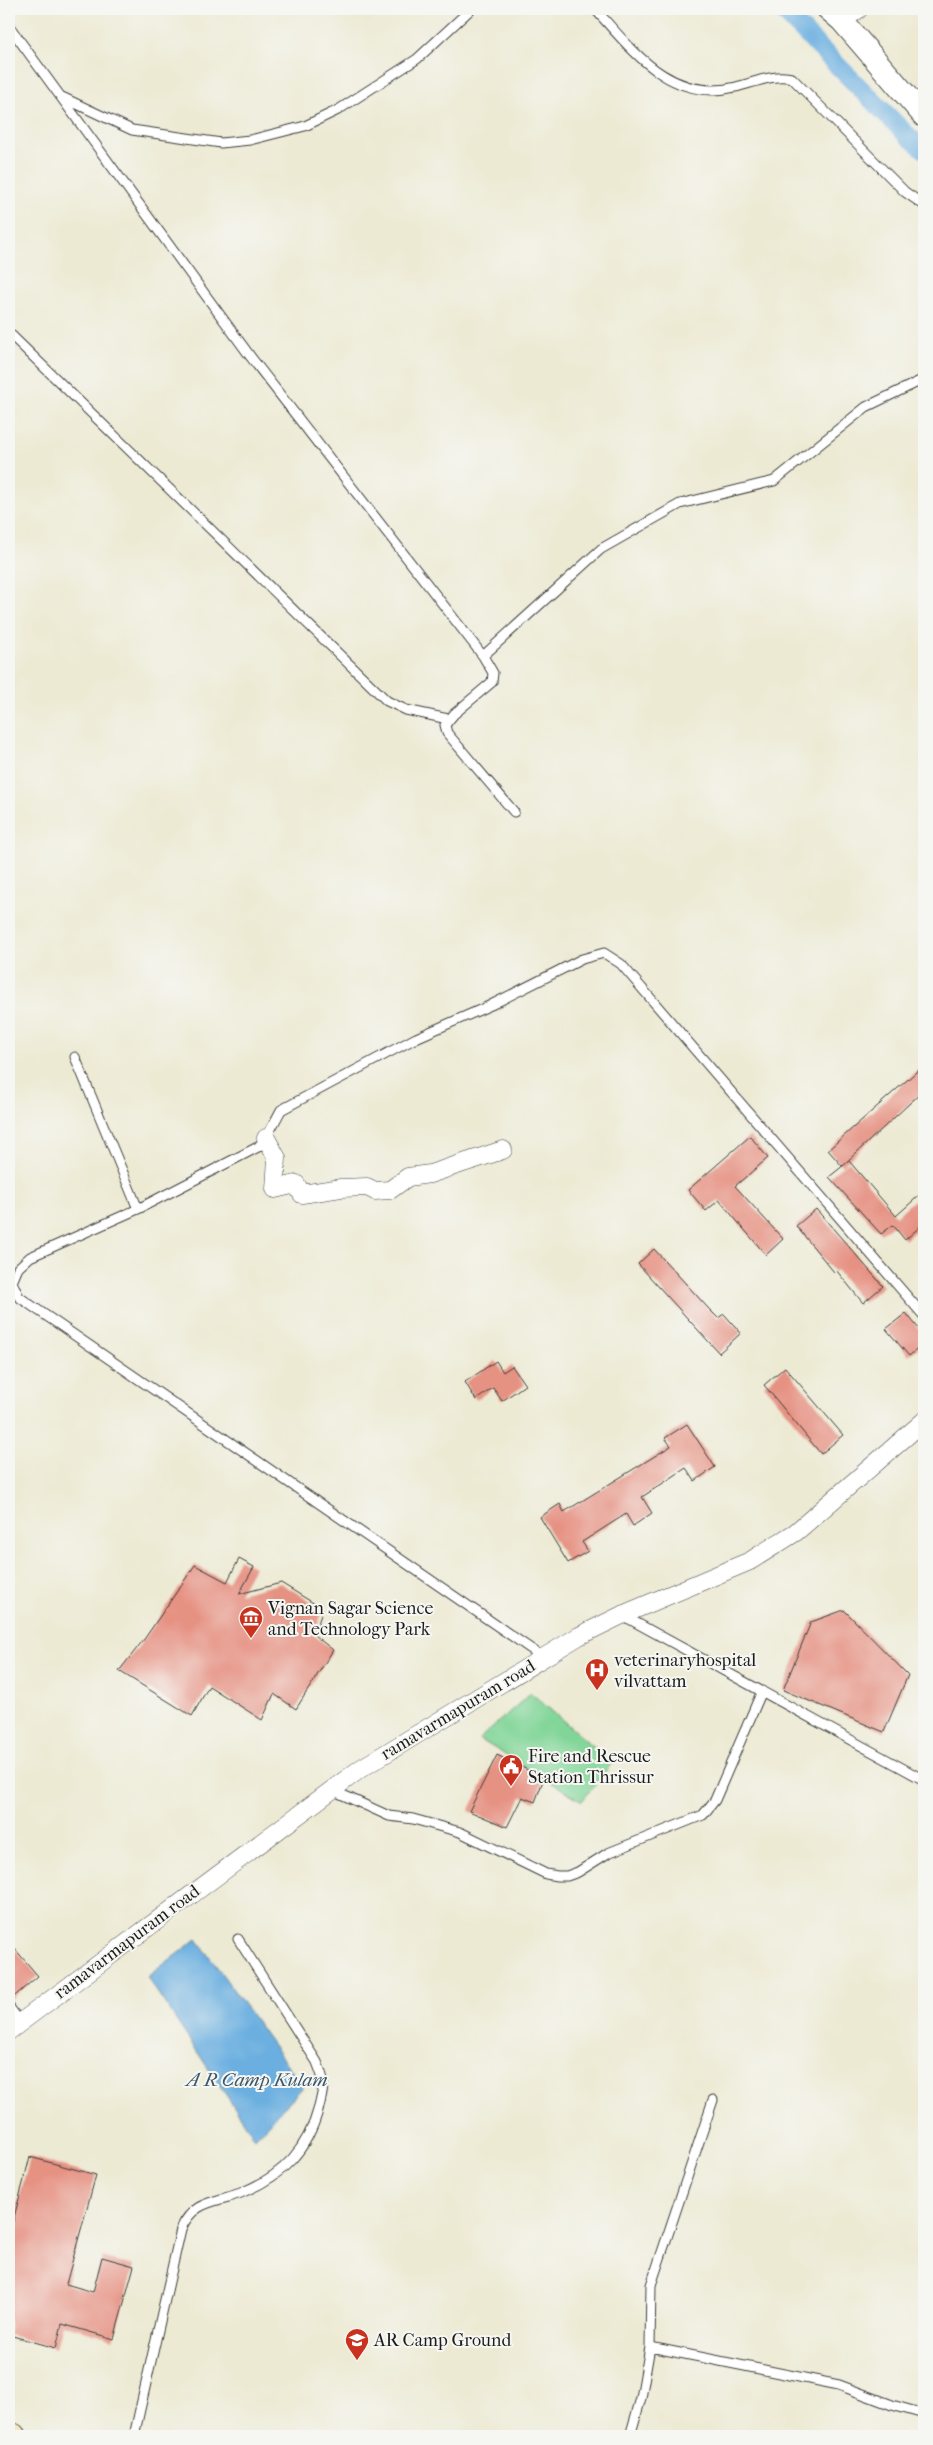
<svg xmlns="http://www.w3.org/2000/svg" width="933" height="2445" font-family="'IM FELL French Canon',serif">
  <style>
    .green { fill: #81d598; stroke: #4e785a }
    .water { fill: #6aafe0; stroke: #43667e }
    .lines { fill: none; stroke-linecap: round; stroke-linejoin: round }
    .canal { stroke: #6aafe0; stroke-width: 19 }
    .building { fill: #e69283 }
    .service-casing { stroke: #3b3b38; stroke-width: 11 }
    .minor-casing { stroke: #3b3b38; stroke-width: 19 }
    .tertiary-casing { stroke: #3b3b38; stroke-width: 24 }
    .secondary-casing { stroke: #3b3b38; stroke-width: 27 }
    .service { stroke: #fff; stroke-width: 9 }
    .minor { stroke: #fff; stroke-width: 18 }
    .tertiary { stroke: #fff; stroke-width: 22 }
    .secondary { stroke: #f9e7c3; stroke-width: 25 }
    .labels { text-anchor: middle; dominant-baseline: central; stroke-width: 4; stroke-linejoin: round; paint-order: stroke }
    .poi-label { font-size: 18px; fill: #1c1c1c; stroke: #f6f6f2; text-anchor: start }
    .street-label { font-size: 18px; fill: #1c1c1c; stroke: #f6f6f2 }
    .water-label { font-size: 19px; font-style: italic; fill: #3b576a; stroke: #f6f6f2 }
  </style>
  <rect width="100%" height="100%" fill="#f6f6f2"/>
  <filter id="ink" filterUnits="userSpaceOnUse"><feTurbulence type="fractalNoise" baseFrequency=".02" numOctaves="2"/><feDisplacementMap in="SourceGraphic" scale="10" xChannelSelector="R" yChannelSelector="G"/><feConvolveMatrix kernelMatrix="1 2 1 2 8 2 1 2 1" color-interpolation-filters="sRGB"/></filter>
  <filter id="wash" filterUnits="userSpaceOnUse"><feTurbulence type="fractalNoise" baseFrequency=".0096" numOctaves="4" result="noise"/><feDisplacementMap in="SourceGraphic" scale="20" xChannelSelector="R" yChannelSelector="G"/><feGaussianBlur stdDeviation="1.12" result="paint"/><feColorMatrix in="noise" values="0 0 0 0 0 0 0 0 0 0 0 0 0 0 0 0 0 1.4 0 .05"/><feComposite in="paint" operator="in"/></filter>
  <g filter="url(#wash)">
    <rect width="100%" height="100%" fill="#edead4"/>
    <path class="green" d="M531 1693 612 1763 582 1801 479 1739Z"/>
    <path class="water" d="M197 1939 303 2087 255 2138 147 1977Z"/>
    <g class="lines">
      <path class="canal" d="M781 9 908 136 924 149"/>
    </g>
    <g id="blocks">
      <path class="building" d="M924 1065V1090L842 1166 828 1150Z
        M750 1136 768 1158 735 1186 783 1239 766 1255 719 1200 706 1211 688 1190Z
        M849 1161 896 1216 924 1191V1223L905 1240 893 1225 881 1234 829 1177Z
        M816 1209 883 1286 863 1303 836 1270 834 1272 796 1226Z
        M654 1249 708 1308 718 1318 724 1314 741 1333 719 1353 638 1264Z
        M906 1313 924 1335V1343L909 1356 886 1329Z
        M496 1361 503 1372 512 1366 525 1385 502 1401 493 1388 476 1400 465 1382Z
        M785 1367 843 1435 821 1454 764 1385Z
        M687 1424 715 1467 695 1481 686 1468 642 1497 652 1513 633 1526 626 1514 582 1542 588 1551 568 1563 540 1517 560 1504 564 1512 671 1446 665 1438Z
        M239 1559 254 1567 239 1594 281 1583 323 1609 314 1635 333 1650 296 1709 274 1694 262 1720 209 1686 192 1716 119 1671 145 1638 195 1565 227 1582Z
        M844 1610 908 1675 884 1732 783 1690 811 1622Z
        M497 1755 544 1778 535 1802 522 1797 507 1827 469 1811Z
        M9 1942 38 1976 9 2001Z
        M30 2157 96 2175 66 2284 93 2292 102 2257 134 2266 114 2339 62 2324 56 2348 9 2335V2236Z"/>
    </g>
  </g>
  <g filter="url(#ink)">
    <use href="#blocks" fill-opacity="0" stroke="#3b3b38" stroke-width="1"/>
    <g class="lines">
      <g class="service-casing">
        <path id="service" d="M595 9C634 52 671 103 736 87 753 83 776 73 792 78L905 192 924 205
          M9 26 250 356 483 656
          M62 97 132 130 221 143 250 140 305 126 338 110 417 59 471 9
          M9 333 387 701 406 710 448 719
          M514 812 447 733 445 725 454 714 492 682 493 673 483 656 601 549 680 504 774 481 866 407 924 379
          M75 1057 138 1209
          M622 1615 924 1780
          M544 1658 19 1297 12 1282 18 1268 30 1257 138 1209 258 1147 266 1138 281 1110 416 1038 491 1005 582 959 604 953 621 964 924 1316
          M332 1790 389 1816 413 1819 460 1832 546 1874 557 1876H567L578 1872 608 1853 703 1815 715 1800 762 1691
          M9 2007 20 2022
          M650 2347 839 2385 892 2405 924 2414
          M134 2436 181 2229C194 2199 217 2203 243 2192 284 2175 308 2149 319 2107 321 2098 324 2089 323 2080 322 2074 319 2068 317 2062L238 1939
          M630 2436 641 2398 650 2347 651 2285 713 2100"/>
      </g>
      <g class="minor-casing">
        <path id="minor" d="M842 21 859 9
          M266 1138 277 1158 275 1189 296 1184 302 1194 341 1188 367 1187 375 1191 390 1190 408 1177 430 1174 503 1150
          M9 2031 360 1769 579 1636 622 1615 750 1561 796 1532 924 1421"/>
      </g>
      <g class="tertiary-casing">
        <path id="tertiary" d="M828 9 842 21 924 116"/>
      </g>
      <g class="secondary-casing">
        <path id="secondary" d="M9 2435 13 2436"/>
      </g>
      <use href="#service" class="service"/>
      <use href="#minor" class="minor"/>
      <use href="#tertiary" class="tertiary"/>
      <use href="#secondary" class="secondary"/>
    </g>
  </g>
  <defs>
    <g id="museum-pin" transform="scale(1.25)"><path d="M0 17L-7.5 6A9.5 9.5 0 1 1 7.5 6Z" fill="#c8321e" stroke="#f6f6f2"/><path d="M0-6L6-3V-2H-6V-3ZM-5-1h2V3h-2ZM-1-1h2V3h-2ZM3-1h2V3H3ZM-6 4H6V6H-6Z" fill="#fff"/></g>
    <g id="hospital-pin" transform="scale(1.25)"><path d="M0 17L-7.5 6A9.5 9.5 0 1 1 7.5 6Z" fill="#c8321e" stroke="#f6f6f2"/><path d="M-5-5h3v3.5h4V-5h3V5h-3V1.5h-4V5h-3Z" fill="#fff"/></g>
    <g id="civic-pin" transform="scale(1.25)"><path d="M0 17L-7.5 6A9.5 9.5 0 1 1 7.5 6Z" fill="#c8321e" stroke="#f6f6f2"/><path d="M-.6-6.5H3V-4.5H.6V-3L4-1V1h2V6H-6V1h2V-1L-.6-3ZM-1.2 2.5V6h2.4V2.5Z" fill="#fff"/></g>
    <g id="university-pin" transform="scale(1.25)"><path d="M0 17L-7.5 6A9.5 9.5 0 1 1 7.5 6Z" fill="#c8321e" stroke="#f6f6f2"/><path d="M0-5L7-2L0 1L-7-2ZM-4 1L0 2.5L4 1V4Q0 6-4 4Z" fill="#fff"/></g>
  </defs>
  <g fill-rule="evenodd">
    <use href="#museum-pin" x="251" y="1618"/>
    <use href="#hospital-pin" x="597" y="1670"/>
    <use href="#civic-pin" x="511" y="1766"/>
    <use href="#university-pin" x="357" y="2340"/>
  </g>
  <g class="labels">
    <g class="poi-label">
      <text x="268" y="1608">Vignan Sagar Science<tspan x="268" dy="21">and Technology Park</tspan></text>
      <text x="614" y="1660">veterinaryhospital<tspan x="614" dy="21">vilvattam</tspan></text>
      <text x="528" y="1756">Fire and Rescue<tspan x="528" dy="21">Station Thrissur</tspan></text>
      <text x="374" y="2340">AR Camp Ground</text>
    </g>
    <g class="street-label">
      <text transform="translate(458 1710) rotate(-31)">ramavarmapuram road</text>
      <text transform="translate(127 1942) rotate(-37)">ramavarmapuram road</text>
    </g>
    <g class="water-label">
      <text x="257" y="2080">A R Camp Kulam</text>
    </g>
  </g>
  <rect width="933" height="2445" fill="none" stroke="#f6f6f2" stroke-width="30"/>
</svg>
